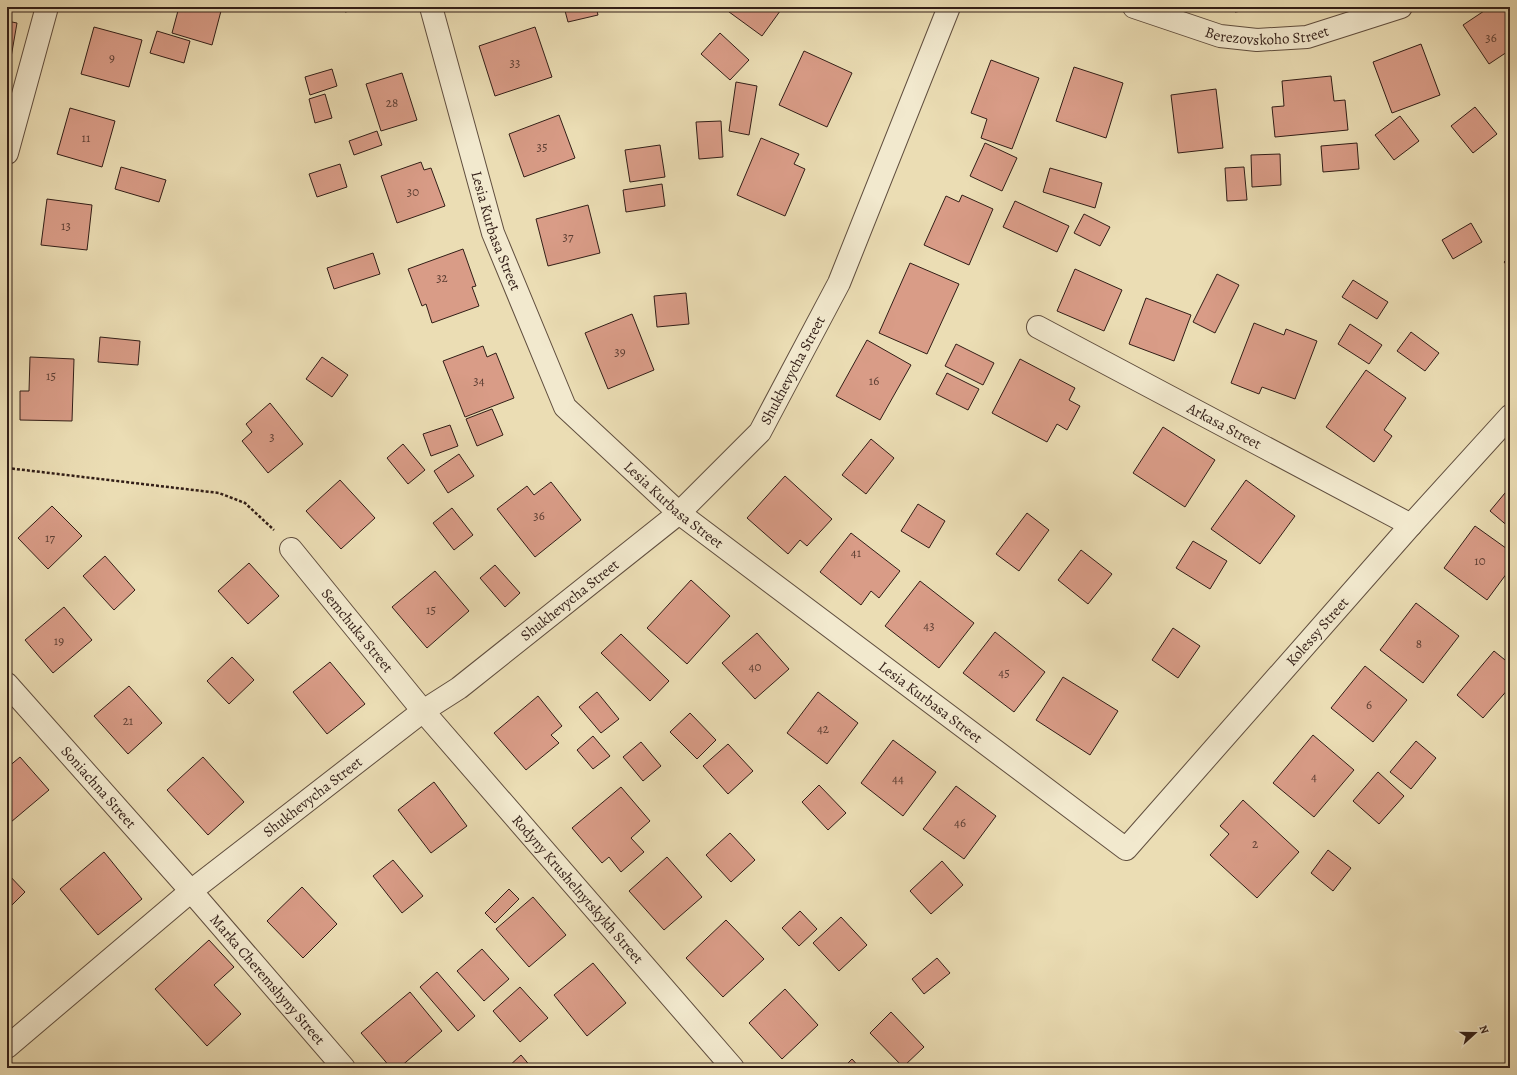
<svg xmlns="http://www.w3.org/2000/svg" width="1517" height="1075" font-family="Alegreya,serif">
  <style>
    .building { fill: #d99c87; stroke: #321e17 }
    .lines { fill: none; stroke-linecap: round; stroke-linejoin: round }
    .minor-casing { stroke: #604e3e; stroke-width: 24 }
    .path { stroke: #321e17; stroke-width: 2.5; stroke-dasharray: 3 2; stroke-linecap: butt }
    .minor { stroke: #f2e9ce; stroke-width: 22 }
    .labels { text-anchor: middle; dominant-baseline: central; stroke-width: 3.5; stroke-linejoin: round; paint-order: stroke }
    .number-label { font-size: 13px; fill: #5c3e33 }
    .street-label { font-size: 15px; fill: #321e17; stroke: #f2e9ce }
  </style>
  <rect width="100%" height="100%" fill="#ebddb4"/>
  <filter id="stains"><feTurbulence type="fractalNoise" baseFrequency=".005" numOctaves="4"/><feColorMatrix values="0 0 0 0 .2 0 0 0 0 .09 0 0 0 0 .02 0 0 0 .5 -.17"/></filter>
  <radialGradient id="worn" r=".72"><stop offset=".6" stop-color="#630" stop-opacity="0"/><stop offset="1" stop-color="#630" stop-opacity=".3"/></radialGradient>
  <path class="building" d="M179 7H205L221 11 212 45 172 33Z
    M344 7H371L345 12Z
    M564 7H596L598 15 568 22Z
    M726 7H783L762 36 725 9Z
    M1235 7H1269L1235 12Z
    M1490 7H1510V50L1489 64 1463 25Z
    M7 21 17 23 9 69H7Z
    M94 27 142 40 129 87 81 74Z
    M535 27 552 77 495 96 479 46Z
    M157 31 190 41 184 63 150 53Z
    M720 33 749 60 730 80 701 54Z
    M1421 44 1440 95 1392 113 1373 62Z
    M804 51 852 73 827 127 779 105Z
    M991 60 1039 78 1012 149 981 138 987 119 971 113Z
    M1074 67 1123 83 1106 138 1056 121Z
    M332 69 337 86 310 95 305 77Z
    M402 73 417 120 381 131 366 84Z
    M1331 76 1334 101 1345 100 1348 130 1275 137 1272 107 1284 106 1282 81Z
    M736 82 757 86 749 135 729 131Z
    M1216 89 1223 148 1178 153 1171 95Z
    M325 94 332 118 315 123 309 99Z
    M1475 107 1497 134 1473 153 1451 126Z
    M70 108 115 121 102 167 57 154Z
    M559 115 575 158 524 177 509 134Z
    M1400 116 1419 141 1394 160 1375 135Z
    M721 121 723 157 699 159 696 122Z
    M377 131 382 145 354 155 349 141Z
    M761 138 799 154 794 164 805 169 785 216 737 195Z
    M985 143 1017 158 1002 191 970 176Z
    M1357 143 1359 169 1323 172 1321 146Z
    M660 145 665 177 630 182 625 150Z
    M1280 154 1281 185 1252 187 1251 155Z
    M421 162 424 170 431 168 445 206 397 223 381 176Z
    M340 164 347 187 317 197 309 174Z
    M121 167 166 180 159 202 115 189Z
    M1244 167 1247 200 1227 201 1225 168Z
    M1050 168 1102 183 1095 208 1043 192Z
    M662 184 665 206 626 212 623 190Z
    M962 195 993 209 969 265 924 245 946 196 959 202Z
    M47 199 92 205 87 250 41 245Z
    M1015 201 1069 226 1057 252 1003 227Z
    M588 205 600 253 548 266 536 219Z
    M1084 214 1110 227 1100 246 1074 233Z
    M1471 223 1482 242 1453 259 1442 240Z
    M463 249 476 286 472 287 479 306 432 323 426 304 422 306 408 269Z
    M373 253 380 274 334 289 327 268Z
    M1510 256V269L1504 262Z
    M910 263 959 284 927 354 879 333Z
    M1075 269 1122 290 1104 331 1057 311Z
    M1217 274 1239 285 1215 333 1193 322Z
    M1353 280 1388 302 1377 319 1342 297Z
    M686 293 689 324 657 327 654 296Z
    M1146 298 1191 315 1174 361 1129 344Z
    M632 314 654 370 608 389 585 333Z
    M1254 323 1284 335 1286 329 1317 341 1295 399 1262 387 1259 394 1231 383Z
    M1350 324 1382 345 1369 364 1338 344Z
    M1411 332 1439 353 1425 371 1397 351Z
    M100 337 140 341 138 365 98 362Z
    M867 340 911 365 880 420 836 396Z
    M956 344 994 363 983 385 945 366Z
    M483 346 487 357 496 353 514 398 465 417 443 361Z
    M30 357 74 359 72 421 20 420V391H29Z
    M322 357 348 375 332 397 306 379Z
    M1020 359 1075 388 1069 400 1080 406 1067 430 1057 424 1047 442 992 413Z
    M1366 370 1406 398 1384 430 1392 436 1374 462 1326 427Z
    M947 373 979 389 968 410 936 394Z
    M270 403 303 444 268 473 242 441 252 432 246 424Z
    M492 409 503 435 477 446 466 419Z
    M450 425 458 446 431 456 423 434Z
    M1163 427 1215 460 1185 507 1133 473Z
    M871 439 894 458 866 494 842 475Z
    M403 444 425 470 408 484 387 458Z
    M459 454 474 476 448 493 434 471Z
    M785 476 832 519 807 546 800 540 788 554 747 518Z
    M340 480 375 518 341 549 306 511Z
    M1246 480 1295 516 1260 564 1211 529Z
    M551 482 581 520 535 557 497 509 527 486 534 495Z
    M1510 487V528L1490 511Z
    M918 504 945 521 929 548 901 531Z
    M52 506 82 536 48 569 18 538Z
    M452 508 473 535 454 550 433 523Z
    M1027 513 1049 530 1019 571 996 554Z
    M1475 526 1510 551V569L1487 600 1444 568Z
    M851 533 900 571 879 598 871 591 861 605 820 572Z
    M1193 541 1227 561 1210 589 1176 568Z
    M1081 550 1112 574 1088 604 1058 580Z
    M105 556 135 590 114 610 83 576Z
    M249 563 279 596 248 624 218 591Z
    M495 565 520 593 505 607 480 578Z
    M435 571 469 611 427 648 392 607Z
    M691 580 730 616 687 664 647 628Z
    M920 581 974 623 939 668 885 626Z
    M1416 603 1459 636 1423 683 1380 650Z
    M64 607 92 640 53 673 25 640Z
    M1173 628 1200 646 1178 678 1152 660Z
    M995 632 1045 672 1014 712 963 673Z
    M757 633 789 669 755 699 722 663Z
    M621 634 669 681 650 701 601 653Z
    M1494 651 1510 664V687L1483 718 1457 695Z
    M232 657 254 680 229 704 207 681Z
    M330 662 365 704 327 734 293 692Z
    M1365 666 1407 700 1373 742 1331 708Z
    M1063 677 1118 711 1090 755 1036 720Z
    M129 686 162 723 128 754 94 716Z
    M597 692 619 719 601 733 579 707Z
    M818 692 858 723 827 764 787 733Z
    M538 696 562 726 551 735 559 743 526 770 494 733Z
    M690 713 716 740 697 759 670 732Z
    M1313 735 1354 770 1314 817 1273 783Z
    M593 736 610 756 593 769 577 750Z
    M893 740 936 772 903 816 861 783Z
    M1416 741 1436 758 1411 789 1390 772Z
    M641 742 661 766 643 781 623 757Z
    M728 744 753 771 728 794 703 766Z
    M20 757 49 790 11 822 7 818V768Z
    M203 757 244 802 208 835 167 790Z
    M1378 772 1404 796 1379 824 1353 801Z
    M434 782 467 826 431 853 398 810Z
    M819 785 846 813 828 830 802 802Z
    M956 786 996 816 964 859 923 829Z
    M621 787 650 821 631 838 644 852 621 872 609 857 602 863 572 828Z
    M1243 800 1299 852 1257 898 1210 855 1229 834 1220 826Z
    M730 833 755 860 731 882 706 855Z
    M1328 850 1351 868 1333 891 1311 873Z
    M104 852 142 899 98 935 60 889Z
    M667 857 702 897 664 930 629 891Z
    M393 860 423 896 402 913 373 876Z
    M942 861 963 885 931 914 910 891Z
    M7 873 25 892 11 906 7 903Z
    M302 887 337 924 303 958 267 921Z
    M509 889 519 899 495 923 485 913Z
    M533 897 566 935 529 967 496 929Z
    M800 911 817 929 799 946 782 928Z
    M841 917 867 945 839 971 813 943Z
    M726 920 764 959 723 997 686 958Z
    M209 940 234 967 214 985 241 1014 207 1046 155 989Z
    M482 949 509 979 484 1001 457 971Z
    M937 958 950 973 924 994 912 979Z
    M593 963 626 1003 587 1036 554 995Z
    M437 972 475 1016 458 1031 420 987Z
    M520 987 548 1018 520 1042 493 1011Z
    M785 989 818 1025 782 1059 749 1023Z
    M410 992 442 1031 399 1068H391L361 1033Z
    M891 1012 924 1047 903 1067 870 1033Z
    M521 1055 532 1068H507Z
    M852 1059 860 1068H843Z"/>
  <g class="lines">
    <g class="minor-casing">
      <g id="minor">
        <path id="s1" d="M431 7 493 233 565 407 679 513 1126 849 1411 525 1510 416"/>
        <path id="s2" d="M1134 7 1220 36 1257 40 1307 37 1401 7"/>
        <path d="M7 153 47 7"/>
        <path id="s3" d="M1038 327 1411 525"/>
        <path id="s4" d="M291 549 423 711 733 1068"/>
        <path id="s5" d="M7 684 191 891 344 1068"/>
        <path id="s6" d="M7 1047 191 891 423 711 459 688 679 513 760 432 839 283 949 7"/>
      </g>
    </g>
    <path class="path" d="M7 468 219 493 245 503 274 530"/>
    <use href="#minor" class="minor"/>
  </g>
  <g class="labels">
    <g class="number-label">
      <text x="1491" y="37">36</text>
      <text x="112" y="57">9</text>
      <text x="515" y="62">33</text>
      <text x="392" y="102">28</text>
      <text x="86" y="137">11</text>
      <text x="542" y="146">35</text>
      <text x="413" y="191">30</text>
      <text x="66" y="225">13</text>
      <text x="568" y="236">37</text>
      <text x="442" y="277">32</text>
      <text x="620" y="351">39</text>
      <text x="51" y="375">15</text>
      <text x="479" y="380">34</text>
      <text x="874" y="380">16</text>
      <text x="272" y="436">3</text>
      <text x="539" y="515">36</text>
      <text x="50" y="537">17</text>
      <text x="856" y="552">41</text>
      <text x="1480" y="560">10</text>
      <text x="431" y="609">15</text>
      <text x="929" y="625">43</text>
      <text x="59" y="640">19</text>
      <text x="1419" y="643">8</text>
      <text x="755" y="666">40</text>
      <text x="1004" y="672">45</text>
      <text x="1369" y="704">6</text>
      <text x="128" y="720">21</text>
      <text x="823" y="728">42</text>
      <text x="1314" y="776">4</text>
      <text x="898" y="778">44</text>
      <text x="960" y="822">46</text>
      <text x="1255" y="843">2</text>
    </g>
    <g class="street-label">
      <text stroke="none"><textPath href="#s2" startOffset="138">Berezovskoho Street</textPath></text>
      <text stroke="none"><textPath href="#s1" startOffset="233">Lesia Kurbasa Street</textPath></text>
      <text stroke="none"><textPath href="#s6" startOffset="1043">Shukhevycha Street</textPath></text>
      <text stroke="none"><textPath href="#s3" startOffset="211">Arkasa Street</textPath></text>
      <text stroke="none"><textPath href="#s1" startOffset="569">Lesia Kurbasa Street</textPath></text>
      <text stroke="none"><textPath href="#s6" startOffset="719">Shukhevycha Street</textPath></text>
      <text stroke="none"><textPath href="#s4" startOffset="105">Semchuka Street</textPath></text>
      <text stroke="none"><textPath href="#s1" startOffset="1427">Kolessy Street</textPath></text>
      <text stroke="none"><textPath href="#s1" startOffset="893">Lesia Kurbasa Street</textPath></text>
      <text stroke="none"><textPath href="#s5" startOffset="138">Soniachna Street</textPath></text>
      <text stroke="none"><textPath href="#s6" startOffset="395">Shukhevycha Street</textPath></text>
      <text stroke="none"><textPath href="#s4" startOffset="445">Rodyny Krushelnytskykh Street</textPath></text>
      <text stroke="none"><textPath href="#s5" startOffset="394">Marka Cheremshyny Street</textPath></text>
    </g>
  </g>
  <rect width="1517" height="1075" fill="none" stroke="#ebddb4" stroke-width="24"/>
  <rect x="8" y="8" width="1501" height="1059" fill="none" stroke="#321e17" stroke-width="2"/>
  <rect x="12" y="12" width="1493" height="1051" fill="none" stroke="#321e17"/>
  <g transform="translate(1475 1033) rotate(69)" stroke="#f2e9ce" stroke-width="3" paint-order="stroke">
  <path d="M0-3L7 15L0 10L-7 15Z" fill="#321e17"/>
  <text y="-6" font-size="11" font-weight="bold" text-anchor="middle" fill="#321e17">N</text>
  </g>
  <rect width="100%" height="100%" filter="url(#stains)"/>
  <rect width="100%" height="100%" fill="url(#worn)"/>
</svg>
